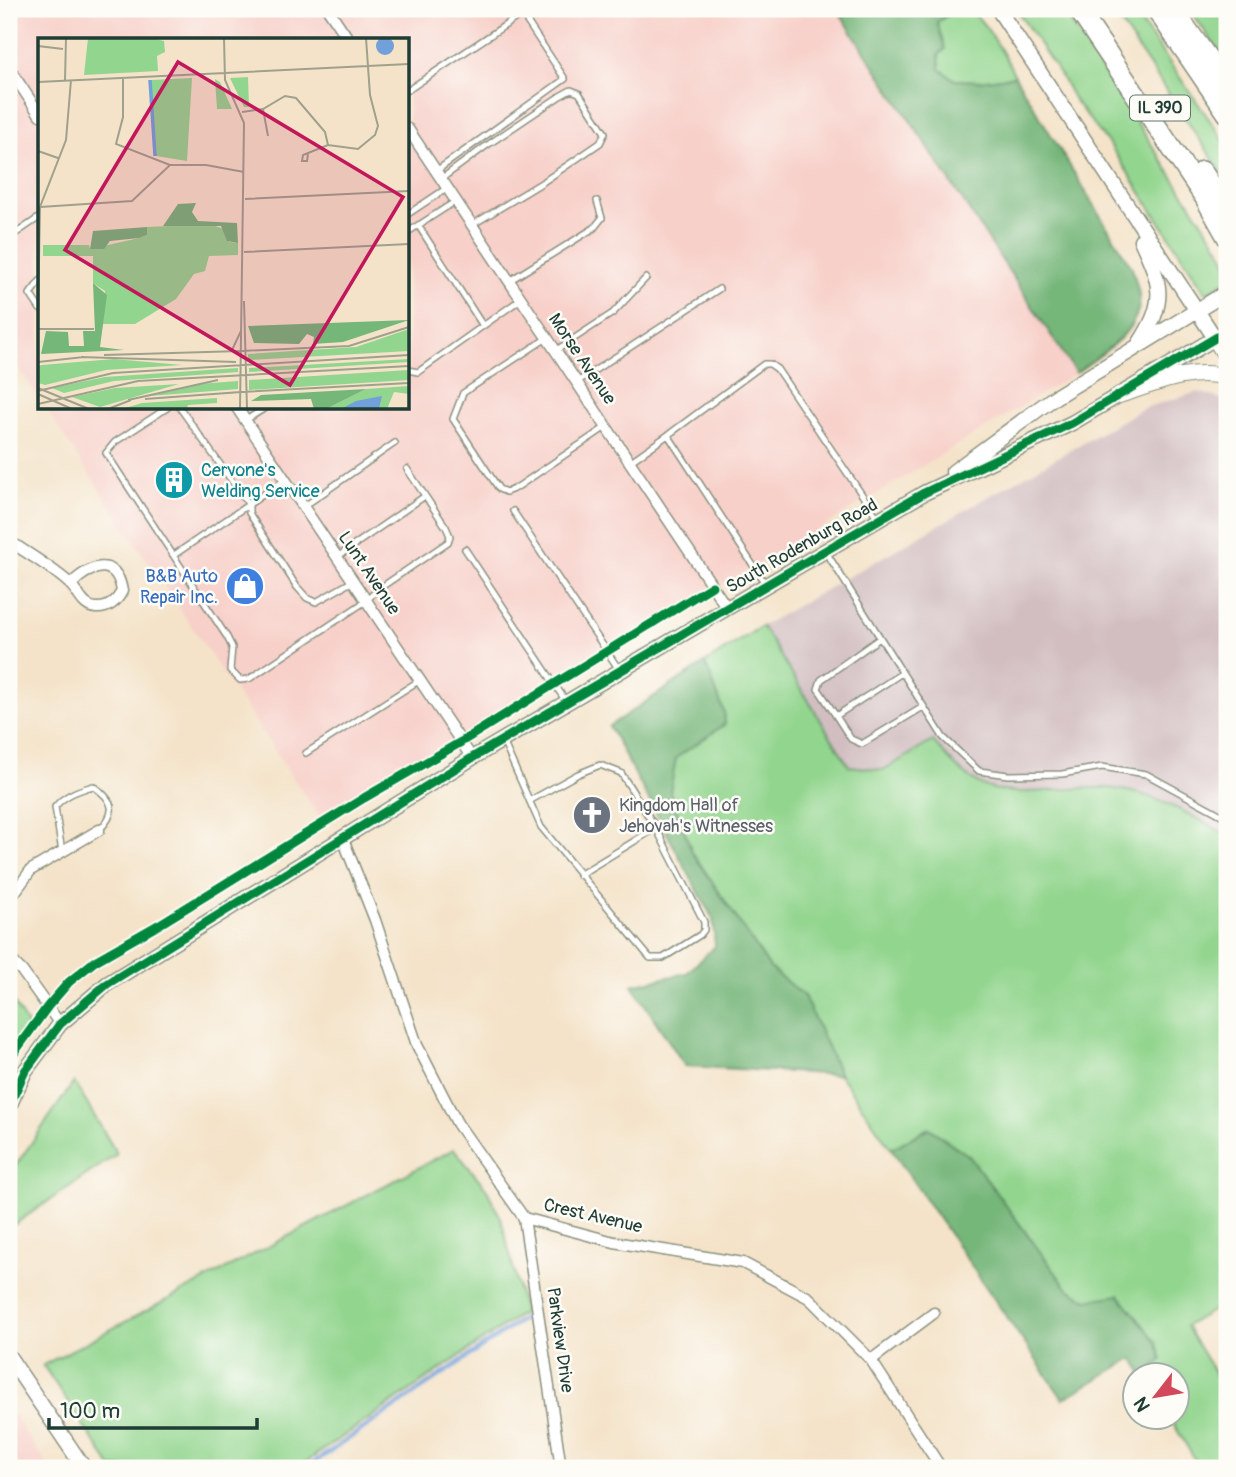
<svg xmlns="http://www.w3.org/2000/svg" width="1236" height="1477" font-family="Pangolin,sans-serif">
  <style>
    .built { fill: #f7d0c9 }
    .industrial { fill: #d2bec1 }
    .green { fill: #92d58e; stroke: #588961; stroke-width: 2 }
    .forest { fill: #75b679; stroke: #4a7a56; stroke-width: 2 }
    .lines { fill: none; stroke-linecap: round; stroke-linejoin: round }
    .stream { stroke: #71a0da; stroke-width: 4.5 }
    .service-casing { stroke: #8a907e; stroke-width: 8 }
    .minor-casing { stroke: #8a907e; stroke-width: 13 }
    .tertiary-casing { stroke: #8a907e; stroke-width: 17 }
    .secondary-casing { stroke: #8a907e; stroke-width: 18 }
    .motorway-casing { stroke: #8a907e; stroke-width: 22 }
    .service { stroke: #fff; stroke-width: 5 }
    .minor { stroke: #fff; stroke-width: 10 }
    .tertiary { stroke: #fff; stroke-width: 14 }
    .secondary { stroke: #fff; stroke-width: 16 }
    .motorway { stroke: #fff; stroke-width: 19 }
    .cycleway-casing { stroke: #fdfcf7; stroke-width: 13 }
    .cycleway { stroke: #00873e; stroke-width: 9 }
    .labels { text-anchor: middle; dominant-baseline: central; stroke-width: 5; stroke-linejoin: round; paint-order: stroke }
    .shield { fill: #fdfcf7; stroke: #62766e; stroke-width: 2 }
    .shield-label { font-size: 16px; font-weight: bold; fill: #1f3d34 }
    .street-label { font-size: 18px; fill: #1f3d34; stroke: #fdfcf7 }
    .culture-label { font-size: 18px; fill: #0d838f; stroke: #fdfcf7; text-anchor: start }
    .shop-label { font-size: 18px; fill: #366cbe; stroke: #fdfcf7; text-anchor: end }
    .worship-label { font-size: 18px; fill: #5b616d; stroke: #fdfcf7; text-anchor: start }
    .inset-river { fill: none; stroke: #71a0da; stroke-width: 3.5 }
    .inset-road { fill: none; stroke: #9fa18d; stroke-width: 2 }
    .view { fill: #c2185b; fill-opacity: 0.15; stroke: #c2185b; stroke-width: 3.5 }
    .inset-edge { fill: none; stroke: #1f3d34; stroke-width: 3.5 }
  </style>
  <rect width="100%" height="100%" fill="#fdfcf7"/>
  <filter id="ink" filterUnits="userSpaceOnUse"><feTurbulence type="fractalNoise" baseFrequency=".0143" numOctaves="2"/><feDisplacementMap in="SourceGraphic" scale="14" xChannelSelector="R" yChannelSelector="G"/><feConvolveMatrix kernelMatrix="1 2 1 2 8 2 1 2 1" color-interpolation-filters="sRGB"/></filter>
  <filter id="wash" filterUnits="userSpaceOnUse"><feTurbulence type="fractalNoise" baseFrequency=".00686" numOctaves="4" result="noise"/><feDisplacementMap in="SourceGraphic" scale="28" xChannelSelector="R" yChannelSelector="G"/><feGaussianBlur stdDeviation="1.57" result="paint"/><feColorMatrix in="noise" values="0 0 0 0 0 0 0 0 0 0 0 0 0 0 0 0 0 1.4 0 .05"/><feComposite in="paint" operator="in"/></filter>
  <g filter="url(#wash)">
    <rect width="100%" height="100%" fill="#f4e3c9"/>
    <path class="built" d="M9 9H837L1076 373 804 538 319 817 45 408H408V40H40V400L9 353Z
      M9 1408 49 1468H9Z"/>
    <path class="industrial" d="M1198 392 1227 401V835L1203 822 1109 788 1010 792 982 786 956 766 933 741 883 771 848 766 762 626 1144 408Z"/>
    <path class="green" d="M970 9C990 29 1003 51 1015 76L979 81 955 80 940 69 937 22 948 15Z
      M1016 9H1062L1221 250 1227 261V280L1206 293 1112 148 1074 100 1061 76Z
      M1111 9H1132L1227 145V180Z
      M1189 9H1227V62Z
      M762 626 849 766 883 770 933 741C947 757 961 774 980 784 1011 801 1073 785 1108 788 1151 791 1191 815 1227 835V1302L1186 1326 1227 1393V1468H1200L1170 1418H1176V1376L1146 1375 1162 1359 1155 1341 1067 1288 969 1156 929 1128 891 1149 840 1075 804 996 770 968 692 852 670 792 675 758 725 724 724 712 705 663Z
      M14 1003 30 1030 9 1063V1007Z
      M74 1082 117 1154 9 1228V1175Z
      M454 1149 486 1188 501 1218 524 1312 297 1468H112L43 1365Z"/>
    <path class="forest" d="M837 9H970L948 15 937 22 945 49 939 55 940 69 955 80 979 81 1015 76 1132 268C1134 277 1138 286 1139 295 1144 330 1099 355 1076 373Z
      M705 663 724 712 725 724 676 758 670 792 692 852 770 968 804 996 840 1075 685 1066 632 985 687 973 715 946 713 919 609 726Z
      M929 1128 969 1156 1067 1288 1087 1300 1119 1295 1156 1341 1162 1360 1144 1375 1133 1358 1063 1399 891 1149Z"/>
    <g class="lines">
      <path class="stream" d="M306 1468 524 1318"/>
    </g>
  </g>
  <g filter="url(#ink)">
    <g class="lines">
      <g class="service-casing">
        <path id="service" d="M408 90 522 14 565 79 436 171
          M441 179 486 146 560 96 571 90 579 93 605 133 600 143 543 182 472 225
          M408 214 447 188
          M418 225 483 326
          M408 232 456 201
          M9 238 40 217
          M40 281 30 294 40 309
          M509 281 594 228 602 218 597 201
          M547 338 463 393 453 419 499 489 506 492 516 488 606 427
          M555 351 613 313 646 278
          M408 370 418 372 521 299
          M577 382 719 289
          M167 408 115 442 106 453 227 637 232 647 230 670 240 680 249 679 366 601 377 590 448 542 450 536 446 527 407 469
          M180 408 249 505V513L297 587 307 598 316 602 353 581
          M246 420 265 408
          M668 435 764 364H770L777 369 877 517
          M631 461 668 435 766 585
          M303 507 395 443
          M513 511 620 671
          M465 549 565 700
          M826 552 943 737 979 771 1008 775 1062 774 1102 767 1146 774 1227 818
          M174 555 285 480
          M337 557 425 496
          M880 638 821 680 818 689 821 693 851 739 862 744 923 707
          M836 716 902 673
          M503 741 541 827 650 958H663L700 935 704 930V922L656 828 579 875
          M306 753 420 680
          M531 800 578 774 600 765 621 773 656 828
          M62 852 55 807C64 795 79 790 93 786 114 800 118 812 99 830"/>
      </g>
      <g class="minor-casing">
        <path id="minor" d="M328 9 349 40
          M9 68 40 115
          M408 129 727 608
          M237 408 472 758
          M9 541C27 553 58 571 72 586 80 595 83 607 96 608 108 609 117 601 122 591 116 554 89 567 71 584
          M343 839 375 920 417 1045 457 1123 524 1218 614 1242 743 1263 809 1298 871 1360 941 1468
          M9 900 31 870 99 830
          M9 958 22 971 60 1024
          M524 1218 561 1468
          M871 1360 934 1313"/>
      </g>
      <g class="tertiary-casing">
        <path id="tertiary" d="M998 9 1215 338
          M1139 344C1167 301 1162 285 1141 240
          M953 472 1055 397 1227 292
          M9 1106 25 1071 60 1024 107 984 472 758 727 608 924 493 1072 423 1227 331
          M9 1357 84 1468"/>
      </g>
      <g class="secondary-casing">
        <path id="secondary" d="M1215 338 1227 358
          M1119 395C1154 384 1191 367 1227 377"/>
      </g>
      <g class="motorway-casing">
        <path id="motorway" d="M1078 9 1205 198 1227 237
          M1156 9 1227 113
          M1173 9 1227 85
          M1202 171 1227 208"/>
      </g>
      <use href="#service" class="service"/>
      <use href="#minor" class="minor"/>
      <use href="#tertiary" class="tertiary"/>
      <use href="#secondary" class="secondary"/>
      <use href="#motorway" class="motorway"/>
      <g class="cycleway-casing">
        <path id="cycleway" d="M9 1063 16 1050 48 1006 69 982 95 961 160 924 364 798 461 742 712 586
          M9 1106 25 1071 60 1024 107 984 472 758 727 608 924 493 1072 423 1227 331"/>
      </g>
      <use href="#cycleway" class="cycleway"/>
    </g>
  </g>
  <defs>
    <g id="building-disc" transform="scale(2.0125)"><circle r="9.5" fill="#0f9aa8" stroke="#fdfcf7"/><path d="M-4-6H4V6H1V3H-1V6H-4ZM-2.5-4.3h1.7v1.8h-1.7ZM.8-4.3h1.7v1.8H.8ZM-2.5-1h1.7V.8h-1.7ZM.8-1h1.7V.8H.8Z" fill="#fff"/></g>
    <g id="shop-disc" transform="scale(2.0125)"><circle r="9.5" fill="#3f7fe0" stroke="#fdfcf7"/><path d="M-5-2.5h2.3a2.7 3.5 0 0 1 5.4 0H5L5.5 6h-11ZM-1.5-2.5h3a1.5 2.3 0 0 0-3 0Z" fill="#fff"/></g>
    <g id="church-disc" transform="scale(2.0125)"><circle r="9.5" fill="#6b7280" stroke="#fdfcf7"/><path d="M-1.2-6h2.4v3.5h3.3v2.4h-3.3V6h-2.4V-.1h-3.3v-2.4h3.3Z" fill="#fff"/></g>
  </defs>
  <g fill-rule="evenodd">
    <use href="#building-disc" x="174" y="480"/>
    <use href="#shop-disc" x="245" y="586"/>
    <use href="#church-disc" x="592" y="815"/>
  </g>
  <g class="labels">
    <rect class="shield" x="1130" y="95.5" width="60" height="25" rx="5"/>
    <g class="shield-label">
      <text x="1160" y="108">IL 390</text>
    </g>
    <g class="street-label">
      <text transform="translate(582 359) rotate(56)">Morse Avenue</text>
      <text transform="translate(802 546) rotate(-30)">South Rodenburg Road</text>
      <text transform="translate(369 573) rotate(56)">Lunt Avenue</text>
      <text transform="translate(593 1216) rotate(13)">Crest Avenue</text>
      <text transform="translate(560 1340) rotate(82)">Parkview Drive</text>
    </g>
    <g class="culture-label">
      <text x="201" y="470">Cervone's<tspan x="201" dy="21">Welding Service</tspan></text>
    </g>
    <g class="shop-label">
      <text x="218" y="576">B&amp;B Auto<tspan x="218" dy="21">Repair Inc.</tspan></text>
    </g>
    <g class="worship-label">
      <text x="619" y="805">Kingdom Hall of<tspan x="619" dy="21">Jehovah's Witnesses</tspan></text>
    </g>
  </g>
  <g transform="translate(38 38)">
    <rect width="371" height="371" fill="#f4e3c9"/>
    <path d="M50 0H113L126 3 127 14 119 18 120 33 46 37ZM210 39 211 69H206L192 40ZM154 40 149 123 118 118 113 42ZM177 41 182 44 194 71H179ZM172 186 188 192 191 204 200 205V217L171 218 167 233 156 236 138 261 97 286H65L67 253 55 245V218H5V207H51L52 211 101 200 109 197V189ZM371 291V313L210 322V316L318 309ZM76 321 144 327 68 332 7 347 0 345V328L4 327ZM371 321V324L211 334V330ZM200 330V334L76 343 26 355 14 350 67 339ZM371 332V342L211 352V342ZM200 343V351L112 358 161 346ZM141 346 62 369 34 359 77 350ZM371 348V356L356 354 349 371H288L328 351ZM179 360V365L150 367 149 371H84L104 365Z" fill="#92d58e"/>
    <path d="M158 165 154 174 160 183 199 185 200 205 189 203 183 188H125L140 166ZM109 189V197L101 200 72 203 66 211H52L55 193ZM55 245 69 257 62 309 86 312 3 316 8 293 30 294 31 308H46L45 293H57ZM371 282 305 304 275 306 276 299 269 296 261 306 216 305 210 288ZM328 351 288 371H276L273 361 213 363 223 357Z" fill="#75b679"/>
    <path d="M338 8a9 9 0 1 1 18 0a9 9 0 1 1-18 0ZM344 358 341 370 303 371 318 363Z" fill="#71a0da"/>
    <path class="inset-river" d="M112 42 117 118"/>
    <path class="inset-road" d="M186 0 187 42 206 85 202 371M0 8 25 11M85 40V79L78 106 132 127M27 42 28 0M0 44 371 26M225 71 230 98M204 74 225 71 247 58 258 60 287 94 290 107M0 113 20 120M270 116 269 123H264L265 117 290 107 320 111 337 97 340 88 332 57 328 0M207 161 371 153M2 169 94 163 132 127H168L206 134M206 214 371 206M206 263 209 371M0 278 2 169 28 102 33 42M0 291H56M194 312 203 293M203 313 311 308 371 289M66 317 203 313M43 319 198 324M0 324 46 319M0 350 51 371M0 353 75 335 371 317M203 354 371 345M0 356 34 371M107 361 203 354M90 362 180 342M0 366 100 343 371 328M70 371 93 362"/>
    <path class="view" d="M140 24 365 159 252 347 27 212Z"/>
    <rect width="371" height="371" class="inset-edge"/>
  </g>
  <rect width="1236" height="1477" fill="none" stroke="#fdfcf7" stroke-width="35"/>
  <g transform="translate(1156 1396) rotate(239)"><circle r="33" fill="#fdfcf7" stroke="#a4b0a9" stroke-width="2"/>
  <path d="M0-5L12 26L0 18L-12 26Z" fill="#d1495b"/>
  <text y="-10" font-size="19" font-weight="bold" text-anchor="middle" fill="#1f3d34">N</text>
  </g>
  <path d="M49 1418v10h208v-10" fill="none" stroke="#1f3d34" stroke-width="3.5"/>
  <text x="60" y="1418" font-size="21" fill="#1f3d34" stroke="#fdfcf7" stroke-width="5" paint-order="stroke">100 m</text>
</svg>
